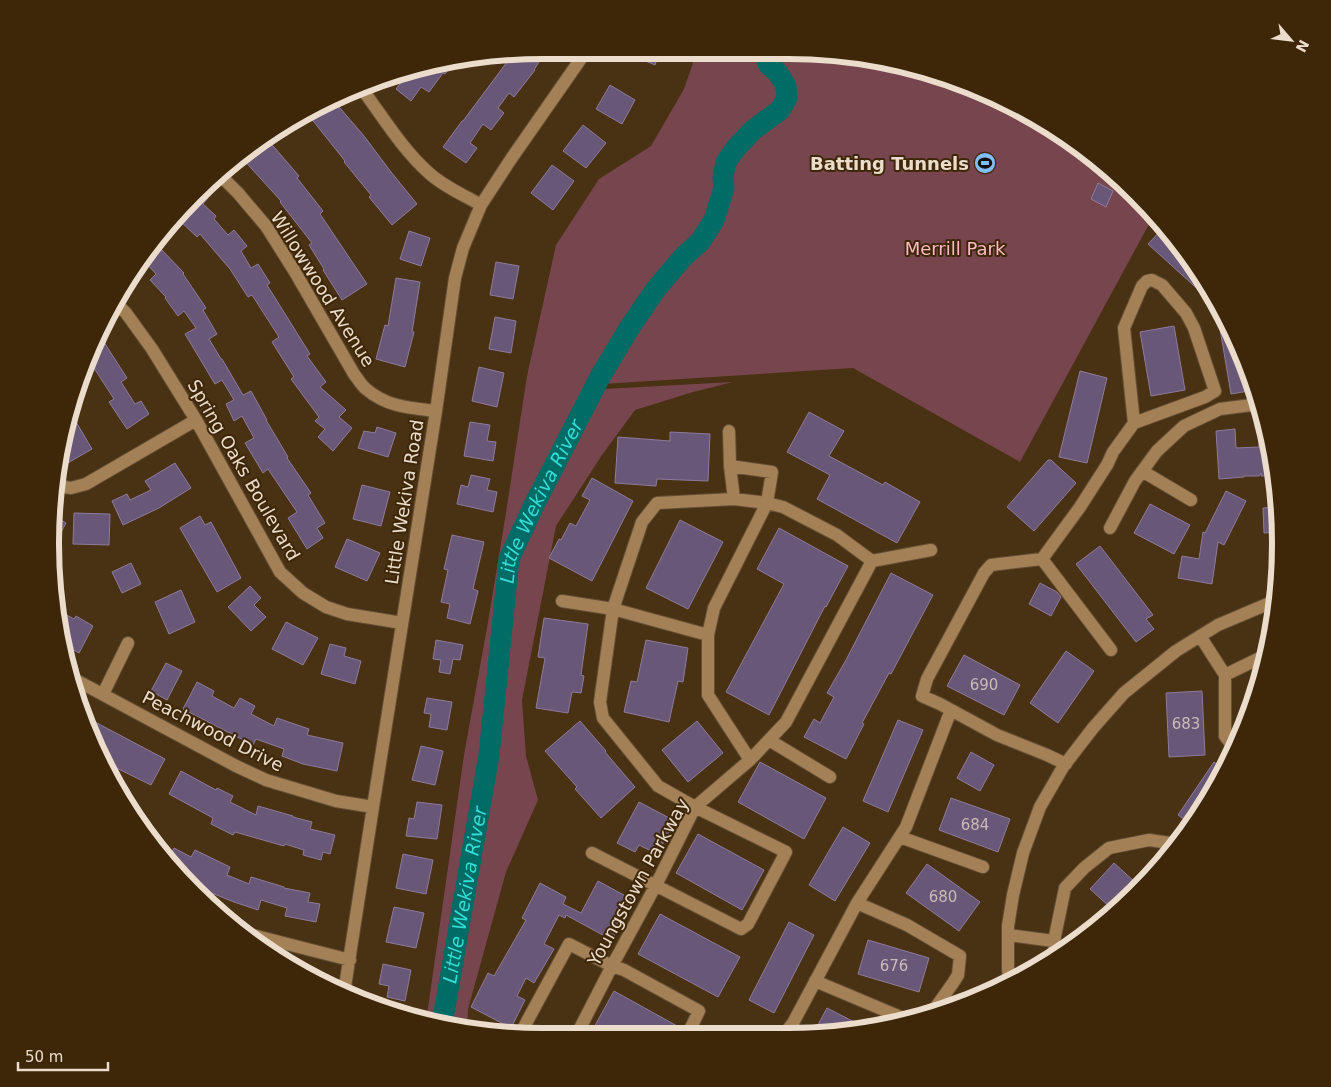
<svg xmlns="http://www.w3.org/2000/svg" width="1331" height="1087" font-family="'DejaVu Sans',sans-serif">
  <style>
    .green { fill: #77454d }
    .lines { fill: none; stroke-linecap: round; stroke-linejoin: round }
    .river { stroke: #016b66; stroke-width: 21 }
    .building { fill: #695777; stroke: #8e7b9d }
    .minor-casing { stroke: #665035; stroke-width: 14 }
    .minor { stroke: #a48056; stroke-width: 12 }
    .labels { text-anchor: middle; dominant-baseline: central; stroke-width: 4; stroke-linejoin: round; paint-order: stroke }
    .number-label { font-size: 15px; fill: #cabbb7 }
    .poi-label { font-size: 18px; font-weight: bold; fill: #ebdccc; stroke: #3e2708; text-anchor: end }
    .park-label { font-size: 18px; fill: #febac4; stroke: #3e2708 }
    .street-label { font-size: 18px; fill: #ebdccc; stroke: #3e2708 }
    .water-label { font-size: 19px; font-style: italic; fill: #33ded6; stroke: #3e2708 }
    .rim { fill: none; stroke: #ebdccc; stroke-width: 6 }
  </style>
  <rect width="100%" height="100%" fill="#493114"/>
  <path class="green" d="M697 51H764L765 62 783 82 784 95 775 109 749 128 723 159 720 185 710 218 696 239 653 290 619 341 597 381V384L600 389H604L733 382 693 392 635 410 602 455 556 526 522 700 526 756 538 800 506 872 468 1009 467 1029 426 1022 464 755 488 622 505 519 527 376 556 245 599 179 651 146 684 89Z
    M770 51H820L884 60 976 87 1034 116 1113 173 1155 217 1148 226 1020 462 853 368 603 384 624 344 658 293 701 242 715 221 726 186 728 162 753 131 780 113 790 97 788 80 770 60Z"/>
  <g class="lines">
    <path class="river" id="s1" d="M442 1024 489 755 509 559 534 505 600 377 630 327 656 289 684 256 700 242 714 220 724 188 723 177 726 162 736 148 753 130 780 110 787 98 786 86 778 73 768 64 764 51"/>
  </g>
  <path class="building" d="M546 50 534 70H535L514 97 509 93 498 108 504 113 491 130 483 124 470 143 477 148 466 163 443 147 462 121H463L513 54Z
    M620 50H660L655 65Z
    M451 62H454L445 74 443 73 429 92 421 87 411 101 396 89 411 69 416 67Z
    M610 85 635 100 622 124 596 109Z
    M334 101 364 136 391 172 417 204 392 225 369 197 371 195 344 162 345 161 314 122 305 113Z
    M583 125 606 143 586 168 563 151Z
    M266 140 274 147 299 176 297 178 323 211 320 214 367 284 342 300 323 270 324 269 309 245 312 243 280 202 281 201 242 158Z
    M552 165 574 181 553 210 531 193Z
    M1098 183 1113 191 1106 207 1091 199Z
    M200 190 208 198 203 204 216 216 214 219 228 235 234 230 247 246 241 251 251 268 258 264 270 283 267 285 310 354 307 356 326 382 320 387 346 410 339 417 352 428 333 451 318 437 325 429 315 421 319 417 291 379 294 377 272 342 279 337 252 295 248 297 230 269 200 234 197 237 178 219 182 214 181 213 195 194Z
    M1164 227 1179 243 1216 302 1214 304 1148 244Z
    M409 231 430 238 421 266 400 259Z
    M160 248 184 273 183 274 206 308 203 310 217 334 209 339 221 359H222L243 395 251 391 267 420H266L288 457 287 458 311 493 308 495 325 523 317 528 323 538 307 549 288 518 297 512 268 469 263 473 245 443 254 438 242 416 234 421 226 404 234 400 222 380 215 384 185 334 196 328 184 311 178 316 165 298 166 297 150 280 156 274 145 262Z
    M496 262 519 266 513 299 490 295Z
    M396 278 420 282 412 332H414L405 367 376 359 385 325 388 326Z
    M495 317 516 321 511 353 489 349Z
    M1228 322 1230 325 1254 390 1231 394 1219 323Z
    M1174 326 1185 390 1151 396 1140 332Z
    M100 336 127 378 121 382 135 404 141 401 149 414 127 429 109 402 114 399 90 362Z
    M479 367 504 373 497 407 472 401Z
    M1080 371 1107 378 1087 463 1059 457Z
    M69 410 92 449 66 464 62 456 67 416Z
    M809 412 844 431 829 456 883 485 885 482 920 502 897 543 817 499 830 475 787 452Z
    M1264 416 1274 476H1261V473L1259 476H1244V477L1219 479 1216 431 1235 429 1236 448 1259 447 1260 417Z
    M470 422 490 425 487 441 496 442 493 461 464 456Z
    M377 427 396 433 388 457 358 448 364 431 375 433Z
    M670 432 710 434 708 481 657 479 656 486 615 483 618 437 670 441Z
    M1048 460H1051L1076 483 1034 531 1007 507Z
    M175 463 191 488 159 508 123 525 112 501 127 494 130 500 151 490 145 481Z
    M471 475 490 479 487 490 497 492 493 512 457 504 461 485 468 487Z
    M592 478 633 501 592 581 549 558 559 539 561 540 570 523 576 526 590 500 582 496Z
    M362 485 390 492 381 526 353 519Z
    M1226 491 1246 501 1224 545 1218 542 1212 584 1178 578 1182 556 1199 559 1203 532 1205 533Z
    M1150 504 1190 525 1174 554 1134 533Z
    M1279 507V532L1264 533 1263 508Z
    M74 513 110 514 109 545 73 544Z
    M54 516 66 523 51 551 50 543Z
    M200 516 205 525 211 522 241 578 217 592 180 528Z
    M680 520 723 542 688 609 646 588Z
    M779 528 848 566 826 607 825 606 769 715 726 692 784 584 757 569Z
    M452 535 484 542 473 589 478 591 470 624 447 618 450 604 441 602 448 570 444 569Z
    M347 539 380 553 367 581 335 567Z
    M1100 546 1153 615 1146 619 1154 629 1136 642 1076 564Z
    M131 563 141 584 122 593 112 572Z
    M891 573 933 595 891 674 889 673 862 723 864 724 846 759 804 737 814 719 820 723 834 697 827 693 846 660Z
    M1040 583 1057 592 1061 597 1051 616 1029 604Z
    M250 586 261 598 254 605 266 617 251 631 228 607Z
    M181 590 195 622 169 634 155 602Z
    M57 610 74 619 76 616 93 626 79 653 61 643Z
    M544 618 588 624 581 675 584 676 581 693 572 692 568 713 536 708 545 658 538 657Z
    M286 622 318 638 303 665 272 649Z
    M436 640 463 645 460 660 453 659 450 674 439 672 441 660 433 659Z
    M646 640 688 648 683 682 678 681 669 722 624 712 631 681 637 682Z
    M330 644 346 648 344 656 361 661 355 684 321 674Z
    M1066 651 1094 671 1058 723 1030 703Z
    M964 655 1020 685 1004 715 947 686Z
    M166 663 182 671 167 700 151 691Z
    M197 682 214 691 212 696 234 708 240 698 255 706 251 714 274 726 277 718 309 729 307 735 343 743 337 771 303 764 282 756 284 749 256 739 253 745 183 709Z
    M1202 691 1205 755 1169 757 1166 693Z
    M427 698 452 702 447 730 429 727 431 714 424 713Z
    M898 720 923 730 888 812 863 801Z
    M580 721 606 751 605 752 635 787 601 818 575 789 577 787 545 751Z
    M697 721 723 753 688 782 662 750Z
    M95 722 165 759 151 785 100 760 90 731Z
    M421 746 443 751 435 785 412 780Z
    M971 752 994 765 980 791 957 778Z
    M760 762 826 798 804 839 738 802Z
    M1214 762 1224 770 1215 790 1191 824 1178 815Z
    M181 771 216 790 217 788 233 796 230 802 256 815 258 806 293 816V817L312 822 310 829 335 835 330 854 323 852 321 860 303 855 304 850 285 844 284 846 235 832 233 835 211 824 213 818 169 794Z
    M951 798 1010 819 998 852 939 830Z
    M417 802 442 805 437 839 406 836 409 818 414 819Z
    M639 802 675 821 657 854 639 845 635 852 617 843Z
    M843 827 870 843 835 901 809 885Z
    M698 834 764 870 742 910 676 873Z
    M174 848 191 857 195 850 230 867 227 875 249 884 251 877 284 887V888L310 893 308 902 320 904 316 922 285 916 287 908 261 900 258 910 234 902 194 886 168 860Z
    M403 854 433 860 426 894 396 888Z
    M1114 863 1136 883 1112 909 1090 889Z
    M927 864 980 902 959 931 906 893Z
    M598 881 633 900 612 940 566 915 565 918 559 915 544 944 554 949 534 983 526 978 517 996 525 1000 511 1028 471 1007 488 973 494 976 526 920 522 918 540 883 566 897 563 904 581 913Z
    M394 907 424 913 416 948 386 942Z
    M660 914 740 957 718 997 638 954Z
    M789 922 814 935 774 1013 749 1000Z
    M868 940 929 958 919 992 858 974Z
    M383 964 411 970 405 1001 387 997 389 986 379 984Z
    M614 991 679 1027 674 1036H601L592 1031Z
    M827 1008 866 1028 819 1036H812Z"/>
  <g class="lines">
    <g class="minor-casing">
      <path id="minor" d="M362 89C383 117 402 149 429 173 444 187 464 195 481 205
        M220 175 238 193 266 226 295 272 354 374C358 379 361 385 366 389 387 407 410 408 436 411
        M114 301 126 313 152 349 196 420 280 572 303 593 326 607 347 614 402 623
        M729 431 730 466 734 499
        M730 466 772 472 767 503 714 608 708 635V695L750 760
        M1142 471 1191 500
        M58 486 71 488 86 484 196 420
        M1110 528 1135 481 1157 451 1184 426 1220 409 1260 404
        M1042 559 1080 507 1107 465 1113 452 1134 423 1205 397 1215 391 1194 328 1186 313 1162 285 1152 280 1147 281 1142 286 1124 328 1134 423
        M1042 559 991 565 984 573 927 679 922 696 940 704 997 735 1047 755 1066 764
        M1042 559 1111 650
        M872 561 931 550
        M562 601 613 609 708 635
        M1200 636 1225 675
        M72 678 236 766 266 780 336 801 373 807
        M103 694 128 643
        M769 740 830 777
        M1234 748 1225 736V675L1266 655
        M900 837 983 867
        M592 853 741 929 748 924 786 852 695 807 658 786 603 718 600 702 613 609 642 522 657 503 734 499 767 503 783 507 837 535 872 561
        M857 903 907 925 960 956 958 975 953 983 931 1014
        M240 932 350 960
        M1008 935 1054 941
        M1055 956 1054 941 1065 888 1084 868 1109 848 1149 840 1177 844
        M815 981 910 1021
        M1009 984 1008 968V926L1013 895 1023 853 1040 807 1063 767 1093 728 1124 693 1176 651 1218 625 1277 600
        M344 993 373 807 436 411 455 278 463 248 481 205 511 159 587 50
        M785 1033 793 1023 857 903 906 827 951 710
        M541 1036 524 1027 569 944 612 966 624 970 699 1011 687 1036
        M576 1036 612 966 656 885 695 807 750 760 786 722 872 561"/>
    </g>
    <use href="#minor" class="minor"/>
  </g>
  <defs>
    <g id="stadium-disc" transform="scale(1.125)"><circle r="9.5" fill="#80bdfa" stroke="#3e2708"/><path d="M0-5a6.5 5 0 1 0 0 10a6.5 5 0 1 0 0-10ZM-3.5-1.8h7v3.6h-7Z" fill="#111"/></g>
  </defs>
  <g fill-rule="evenodd">
    <use href="#stadium-disc" x="985" y="163"/>
  </g>
  <g class="labels">
    <g class="number-label">
      <text x="984" y="685">690</text>
      <text x="1186" y="724">683</text>
      <text x="975" y="825">684</text>
      <text x="943" y="897">680</text>
      <text x="894" y="966">676</text>
    </g>
    <g class="poi-label">
      <text x="969" y="163">Batting Tunnels</text>
    </g>
    <g class="park-label">
      <text x="955" y="248">Merrill Park</text>
    </g>
    <g class="street-label">
      <text transform="translate(323 289) rotate(58)">Willowwood Avenue</text>
      <text transform="translate(244 470) rotate(60)">Spring Oaks Boulevard</text>
      <text transform="translate(404 502) rotate(-81)">Little Wekiva Road</text>
      <text transform="translate(213 731) rotate(27)">Peachwood Drive</text>
      <text transform="translate(638 882) rotate(-61)">Youngstown Parkway</text>
    </g>
    <g class="water-label">
      <text stroke="none"><textPath href="#s1" startOffset="535">Little Wekiva River</textPath></text>
      <text stroke="none"><textPath href="#s1" startOffset="131">Little Wekiva River</textPath></text>
    </g>
  </g>
  <path d="M0 0H1331V1087H0ZM543 59H788A484 484 0 0 1 1272 543V544A484 484 0 0 1 788 1028H543A484 484 0 0 1 59 544V543A484 484 0 0 1 543 59Z" fill="#3e2708" fill-rule="evenodd"/>
  <path class="rim" d="M543 59H788A484 484 0 0 1 1272 543V544A484 484 0 0 1 788 1028H543A484 484 0 0 1 59 544V543A484 484 0 0 1 543 59Z"/>
  <g transform="translate(1291 40) rotate(118)" stroke="#3e2708" stroke-width="4" paint-order="stroke">
  <path d="M0-4L9 19L0 12L-9 19Z" fill="#ebdccc"/>
  <text y="-8" font-size="14" font-weight="bold" text-anchor="middle" fill="#ebdccc">N</text>
  </g>
  <path d="M18 1062v8h90v-8" fill="none" stroke="#ebdccc" stroke-width="2.5"/>
  <text x="25" y="1062" font-size="15" fill="#ebdccc" stroke="#3e2708" stroke-width="4" paint-order="stroke">50 m</text>
</svg>
